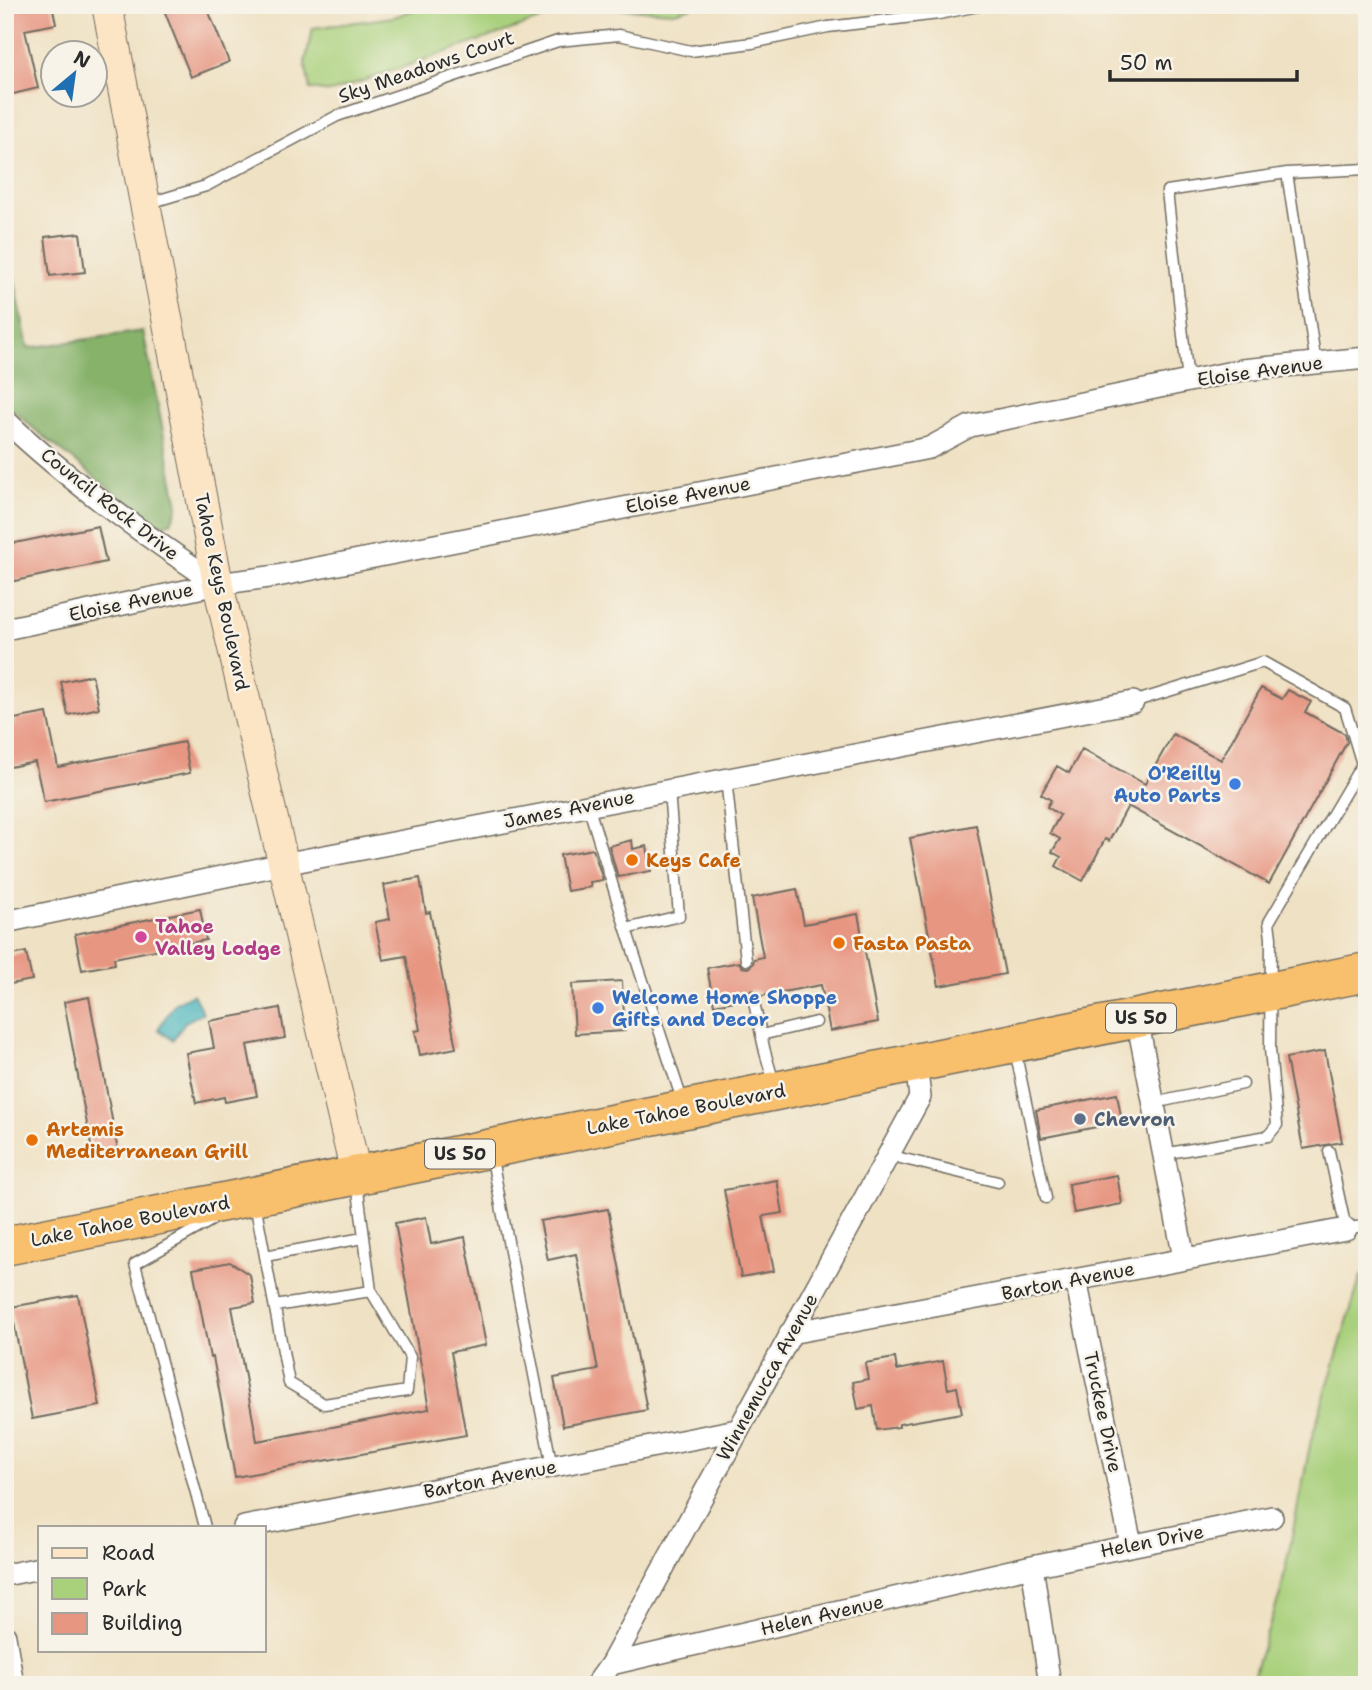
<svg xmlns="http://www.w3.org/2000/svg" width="1372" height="1690" font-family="'Shantell Sans',sans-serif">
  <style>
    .green { fill: #a9d07b; stroke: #6a7e53; stroke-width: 2 }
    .forest { fill: #86b26b; stroke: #586e4b; stroke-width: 2 }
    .water { fill: #42b2bb; stroke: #366e73; stroke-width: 2 }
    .building { fill: #e79682 }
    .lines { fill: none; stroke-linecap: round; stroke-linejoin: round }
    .lane-casing { stroke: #706b60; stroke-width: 13 }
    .street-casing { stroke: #706b60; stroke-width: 24 }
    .secondary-casing { stroke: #706b60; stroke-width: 32 }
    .highway-casing { stroke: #706b60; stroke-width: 41 }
    .lane { stroke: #fff; stroke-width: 10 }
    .street { stroke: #fff; stroke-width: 21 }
    .secondary { stroke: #fce5c4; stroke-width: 30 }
    .highway { stroke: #f8bf6c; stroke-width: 38 }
    .shop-dot { fill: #3f7fe0; stroke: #f7f3e8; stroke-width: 2.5 }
    .food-dot { fill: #e8710a; stroke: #f7f3e8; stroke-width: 2.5 }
    .hotel-dot { fill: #d1479c; stroke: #f7f3e8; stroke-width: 2.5 }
    .service-dot { fill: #5c6f8a; stroke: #f7f3e8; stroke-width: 2.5 }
    .labels { text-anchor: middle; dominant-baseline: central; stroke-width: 5; stroke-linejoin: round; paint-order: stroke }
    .shield { fill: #f7f3e8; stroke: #686764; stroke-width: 2 }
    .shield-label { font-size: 18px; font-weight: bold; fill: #2b2b2b }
    .street-label { font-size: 19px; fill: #2b2b2b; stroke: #f7f3e8 }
    .shop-label { font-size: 19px; font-weight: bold; fill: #366cbe; stroke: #f7f3e8; text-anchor: end }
    .food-label { font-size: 19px; font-weight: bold; fill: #c56008; stroke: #f7f3e8; text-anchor: start }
    .hotel-label { font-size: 19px; font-weight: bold; fill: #b23c85; stroke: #f7f3e8; text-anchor: start }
    .service-label { font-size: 19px; font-weight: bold; fill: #4e5e75; stroke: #f7f3e8; text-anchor: start }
  </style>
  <rect width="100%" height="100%" fill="#f7f3e8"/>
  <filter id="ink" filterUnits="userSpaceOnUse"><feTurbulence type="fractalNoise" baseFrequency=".0143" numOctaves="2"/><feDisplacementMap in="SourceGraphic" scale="14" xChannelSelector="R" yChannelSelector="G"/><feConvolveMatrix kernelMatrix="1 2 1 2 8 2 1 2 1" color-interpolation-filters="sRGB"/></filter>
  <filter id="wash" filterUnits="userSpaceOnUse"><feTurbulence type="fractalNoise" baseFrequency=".00686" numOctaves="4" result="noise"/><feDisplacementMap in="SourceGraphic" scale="28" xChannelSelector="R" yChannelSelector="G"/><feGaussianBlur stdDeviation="1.57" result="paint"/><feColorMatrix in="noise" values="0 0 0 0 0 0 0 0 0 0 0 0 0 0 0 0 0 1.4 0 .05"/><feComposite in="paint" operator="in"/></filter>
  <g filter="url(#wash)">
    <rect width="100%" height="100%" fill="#efe1c3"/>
    <path class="green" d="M427 5H699L674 12 591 7 565 11 331 92 310 89 305 63 313 28 394 17Z
      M1367 1274V1685H1250L1281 1591 1311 1440 1361 1276Z"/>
    <path class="forest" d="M5 232 28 348 143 331 178 506 171 523 162 525 140 513 33 428 5 402Z"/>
    <path class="water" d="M193 994 203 1013 185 1022 173 1040 158 1029 175 1003Z"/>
    <g id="blocks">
      <path class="building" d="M5 5H52L56 24 25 30 38 88 5 96Z
        M162 5H206L229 62 191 77Z
        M80 233 85 272 50 276 45 237Z
        M98 526 106 562 5 583V545Z
        M92 675 99 708 68 715 61 682Z
        M1261 688 1282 699 1288 690 1311 702 1305 712 1345 734 1347 742 1269 884 1128 806 1109 841 1105 839 1083 881 1056 866 1061 857 1052 852 1060 839 1050 833 1060 815 1047 807 1051 800 1041 794 1057 766 1069 773 1082 749 1145 784 1173 734 1221 760Z
        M47 713 58 767 184 742 190 773 44 802 35 762 5 768V726L15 724 14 719Z
        M976 825 1005 974 939 986 910 838Z
        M632 840 633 849 647 846 651 871 618 877 609 846Z
        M593 849 603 880 590 882 591 887 567 891 560 855Z
        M420 878 426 913 430 912 456 1048 420 1055 415 1031 420 1030 406 956 383 960 375 922 390 919 384 885Z
        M797 889 804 924 858 914 878 1022 830 1031 821 985 761 996 758 992 752 990 747 993 745 999 714 1005 707 968 739 962 742 967 748 968 753 964 754 959 763 957 752 898Z
        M200 909 206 940 114 958 115 964 82 970 75 934Z
        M26 952 32 980 5 985V957Z
        M622 981 625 1031 575 1034 572 984Z
        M89 997 118 1151 93 1156 64 1002Z
        M280 1008 285 1038 247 1045 257 1096 225 1102 224 1097 196 1103 186 1053 214 1048 209 1021Z
        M1325 1051 1342 1142 1303 1149 1286 1058Z
        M1117 1094 1122 1122 1041 1138 1036 1110Z
        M1117 1175 1122 1204 1074 1213 1068 1184Z
        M777 1180 783 1213 763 1216 774 1271 741 1277 724 1190Z
        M608 1209 647 1410 563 1426 554 1378 598 1370 576 1254 548 1260 540 1221Z
        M426 1217 431 1244 465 1237 486 1345 451 1352 466 1435 235 1477 213 1357 210 1358 193 1269 230 1262 250 1275 255 1303 232 1307 257 1441 429 1409 395 1223Z
        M78 1295 100 1406 32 1419 11 1307Z
        M895 1358 897 1370 943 1361 948 1389 957 1387 962 1413 899 1424V1427L877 1430 873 1406 858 1409 853 1382 868 1379 865 1363Z"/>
    </g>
  </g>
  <g filter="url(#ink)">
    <use href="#blocks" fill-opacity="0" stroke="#706b60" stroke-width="2"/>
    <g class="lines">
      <g class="lane-casing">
        <path id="lane" d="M1287 173 1367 169
          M146 204 206 186 337 116 558 41 619 35 691 51 752 43 828 27 939 14 983 5
          M1188 381 1167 191 1287 173 1316 364
          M1133 702 1263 662 1345 708 1362 764 1269 922 1271 938 1270 1049 1277 1125 1268 1136 1163 1154
          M726 779 746 960
          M669 790 679 916 626 929 683 1103
          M588 805 626 929
          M753 998 765 1052 774 1083
          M761 1035 816 1022
          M1015 1050 1046 1198
          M1154 1103 1243 1084
          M1329 1151 1346 1229 1367 1225
          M491 1154 552 1467
          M888 1155 998 1182
          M255 1203 289 1383 324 1404 407 1391 410 1357 371 1291
          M265 1256 363 1238
          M275 1306 371 1291 357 1183
          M205 1527 135 1264 212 1220"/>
      </g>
      <g class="street-casing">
        <path id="street" d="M5 420C69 481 144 535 218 584
          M5 629 218 584 277 576 929 448 970 426 1242 370 1367 358
          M5 922 283 864 1133 702
          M1137 1019 1184 1258
          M1076 1280 1131 1545
          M790 1333 1346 1229
          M244 1527 737 1430
          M1032 1566 1050 1685
          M5 1575 40 1568
          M5 1636 13 1685
          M611 1664 1032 1566 1272 1517
          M596 1685 611 1664 920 1097 916 1064"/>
      </g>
      <g class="secondary-casing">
        <path id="secondary" d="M107 5 218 584 356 1174"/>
      </g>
      <g class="highway-casing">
        <path id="highway" d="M5 1246 1367 972"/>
      </g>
      <use href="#lane" class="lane"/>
      <use href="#street" class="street"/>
      <use href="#secondary" class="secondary"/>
      <use href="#highway" class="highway"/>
    </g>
  </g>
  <g class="shop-dot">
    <circle cx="1235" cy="784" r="7"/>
    <circle cx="598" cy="1008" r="7"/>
  </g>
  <g class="food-dot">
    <circle cx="632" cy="860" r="7"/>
    <circle cx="839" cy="943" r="7"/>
    <circle cx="32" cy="1140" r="7"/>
  </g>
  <circle class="hotel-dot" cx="141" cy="937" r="7"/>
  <circle class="service-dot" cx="1080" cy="1119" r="7"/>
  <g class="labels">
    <g class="shield">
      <rect x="1106" y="1003.5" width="70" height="29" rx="5"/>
      <rect x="425" y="1139.5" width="70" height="29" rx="5"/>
    </g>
    <g class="shield-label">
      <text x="1141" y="1018">US 50</text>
      <text x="460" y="1154">US 50</text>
    </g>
    <g class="street-label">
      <text transform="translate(426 67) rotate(-19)">Sky Meadows Court</text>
      <text transform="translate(1260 371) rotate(-8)">Eloise Avenue</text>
      <text transform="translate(688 495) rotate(-11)">Eloise Avenue</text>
      <text transform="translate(110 504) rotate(38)">Council Rock Drive</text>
      <text transform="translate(222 592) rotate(78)">Tahoe Keys Boulevard</text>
      <text transform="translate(131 602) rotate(-12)">Eloise Avenue</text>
      <text transform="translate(569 809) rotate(-11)">James Avenue</text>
      <text transform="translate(686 1109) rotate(-11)">Lake Tahoe Boulevard</text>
      <text transform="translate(130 1221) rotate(-11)">Lake Tahoe Boulevard</text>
      <text transform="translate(1068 1281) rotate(-11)">Barton Avenue</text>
      <text transform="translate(767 1377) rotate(-61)">Winnemucca Avenue</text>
      <text transform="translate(1103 1412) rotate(78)">Truckee Drive</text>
      <text transform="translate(490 1479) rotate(-11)">Barton Avenue</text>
      <text transform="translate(1152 1541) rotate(-11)">Helen Drive</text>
      <text transform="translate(822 1615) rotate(-13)">Helen Avenue</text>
    </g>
    <g class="shop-label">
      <text x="1221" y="773">O'Reilly<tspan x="1221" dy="22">Auto Parts</tspan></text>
      <text x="612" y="997" text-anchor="start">Welcome Home Shoppe<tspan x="612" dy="22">Gifts and Decor</tspan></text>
    </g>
    <g class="food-label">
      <text x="646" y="860">Keys Cafe</text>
      <text x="853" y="943">Fasta Pasta</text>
      <text x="46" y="1129">Artemis<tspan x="46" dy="22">Mediterranean Grill</tspan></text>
    </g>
    <g class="hotel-label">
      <text x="155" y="926">Tahoe<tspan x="155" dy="22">Valley Lodge</tspan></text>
    </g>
    <g class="service-label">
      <text x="1094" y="1119">Chevron</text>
    </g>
  </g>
  <rect width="1372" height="1690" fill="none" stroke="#f7f3e8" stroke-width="28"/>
  <rect x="38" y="1526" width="228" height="126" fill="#f7f3e8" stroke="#a5a39c" stroke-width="2"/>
  <rect x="52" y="1548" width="35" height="10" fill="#fce5c4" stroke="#a5a39c" stroke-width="2"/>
  <text x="102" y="1560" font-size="21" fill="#2b2b2b">Road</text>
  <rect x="52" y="1578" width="35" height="21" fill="#a9d07b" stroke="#a5a39c" stroke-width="2"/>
  <text x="102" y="1596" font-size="21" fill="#2b2b2b">Park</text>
  <rect x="52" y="1613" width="35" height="21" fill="#e79682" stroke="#a5a39c" stroke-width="2"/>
  <text x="102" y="1630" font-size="21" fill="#2b2b2b">Building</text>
  <g transform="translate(74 74) rotate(29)"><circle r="33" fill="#f7f3e8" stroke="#a5a39c" stroke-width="2"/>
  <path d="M0-5L12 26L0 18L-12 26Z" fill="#1f6fb2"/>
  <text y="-10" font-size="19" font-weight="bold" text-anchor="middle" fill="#2b2b2b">N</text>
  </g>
  <path d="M1110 70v10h187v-10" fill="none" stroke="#2b2b2b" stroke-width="3.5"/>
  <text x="1120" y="70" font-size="21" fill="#2b2b2b" stroke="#f7f3e8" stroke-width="5" paint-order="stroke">50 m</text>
</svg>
